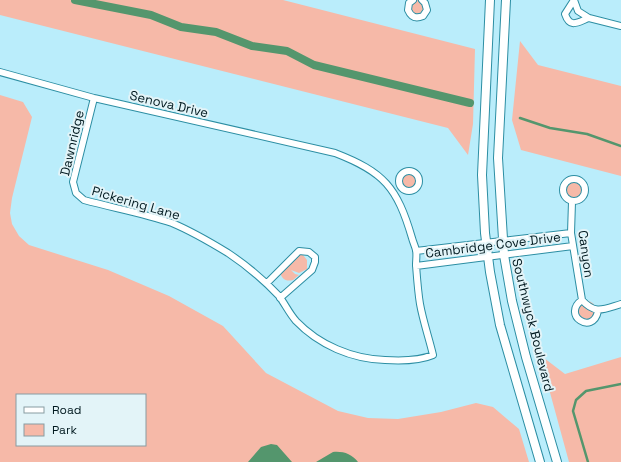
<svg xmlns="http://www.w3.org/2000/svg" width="621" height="462" font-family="'Space Grotesk',sans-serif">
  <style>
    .green { fill: #f6b9a8; fill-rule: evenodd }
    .water { fill: #54966d }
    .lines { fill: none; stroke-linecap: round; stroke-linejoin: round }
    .stream { stroke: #54966d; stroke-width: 2.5 }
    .canal { stroke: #54966d; stroke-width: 8 }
    .minor-casing { stroke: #2c8ea3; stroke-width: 8 }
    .tertiary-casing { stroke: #2c8ea3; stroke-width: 10 }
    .minor { stroke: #fff; stroke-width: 6 }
    .tertiary { stroke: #fff; stroke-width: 8 }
    .labels { text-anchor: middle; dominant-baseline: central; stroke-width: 4; stroke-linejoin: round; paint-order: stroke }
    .street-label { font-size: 13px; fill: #00191f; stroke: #e3f4f8 }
  </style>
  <rect width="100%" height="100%" fill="#baedfb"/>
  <path class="green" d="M0 0H283L475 49 473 124 468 155 448 128 0 15Z
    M408 0H424L425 7C422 12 420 15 414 15L407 2Z
    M520 41 538 65 621 86V176L521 150 512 120Z
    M0 95 23 102 32 117 12 198 10 213 12 224 19 236 29 245 108 270 169 296 223 326 266 373 338 411 368 418 398 419 441 412 476 403 493 407 519 429 529 462H0ZM17 395H145V445H17Z
    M401 181a9 9 0 1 1 18 0a9 9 0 1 1-18 0Z
    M565 190a9 9 0 1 1 18 0a9 9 0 1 1-18 0Z
    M300 255H303L307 260V269L299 273 291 270 295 274 299 275 293 280C286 282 281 279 280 271L288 263 289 267V264Z
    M578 310a9 9 0 1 1 18 0a9 9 0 1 1-18 0Z
    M621 357V462H569L543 367 544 358 565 374Z"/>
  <path class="water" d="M271 444 277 445 292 462H248L261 447Z
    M333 452C343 451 352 454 358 462H316Z"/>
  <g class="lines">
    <path class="stream" d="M520 118 550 128 587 134 621 146
      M588 462 573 411 576 400 586 391 621 384"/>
    <path class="canal" d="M75 0 151 15 181 27 216 32 252 46 287 51 314 65 470 103"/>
    <g class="minor-casing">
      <path id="minor" d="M413 0 409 3 408 10C411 17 416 19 423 16L427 10 425 3 422 0
        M574 0 578 11 589 18 621 26
        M574 0 565 14C570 29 578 22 589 18
        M0 72 94 98 335 153C384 172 397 187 412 238 413 242 415 246 416 250 417 255 416 260 416 265 417 278 418 292 420 304 423 321 429 338 433 355 419 361 401 361 385 360 352 359 319 345 296 321 289 313 285 304 279 296 264 280 246 265 228 253 210 242 191 231 172 223 143 213 113 208 84 200L76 193 73 182 94 98
        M399 181a10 10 0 1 1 20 0a10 10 0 1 1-20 0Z
        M563 190a11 11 0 1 1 22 0a11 11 0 1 1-22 0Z
        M572 202 571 233 582 300C595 315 604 309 621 304
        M416 251 571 233
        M416 266 573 246
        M267 283 299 251 309 252 315 257V262L312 270 280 298
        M582 300C561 315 593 336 598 311"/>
    </g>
    <g class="tertiary-casing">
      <path id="tertiary" d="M490 0 482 175 485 233 490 272 500 325 540 462
        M506 0 498 158 504 255 512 301 526 357 557 462"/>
    </g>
    <use href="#minor" class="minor"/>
    <use href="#tertiary" class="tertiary"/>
  </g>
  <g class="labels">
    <g class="street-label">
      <text transform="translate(169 104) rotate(13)">Senova Drive</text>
      <text transform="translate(72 143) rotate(-77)">Dawnridge</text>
      <text transform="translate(136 203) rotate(16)">Pickering Lane</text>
      <text transform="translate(493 245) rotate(-7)">Cambridge Cove Drive</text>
      <text transform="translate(586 254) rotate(82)">Canyon</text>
      <text transform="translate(533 325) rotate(76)">Southwyck Boulevard</text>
    </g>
  </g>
  <rect x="16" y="394" width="130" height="52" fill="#e3f4f8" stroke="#889ca1"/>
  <rect x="24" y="407" width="20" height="6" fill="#ffffff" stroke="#889ca1"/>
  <text x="52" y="414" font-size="12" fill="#00191f">Road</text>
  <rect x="24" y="424" width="20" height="12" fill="#f6b9a8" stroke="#889ca1"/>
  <text x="52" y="434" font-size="12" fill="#00191f">Park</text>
</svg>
